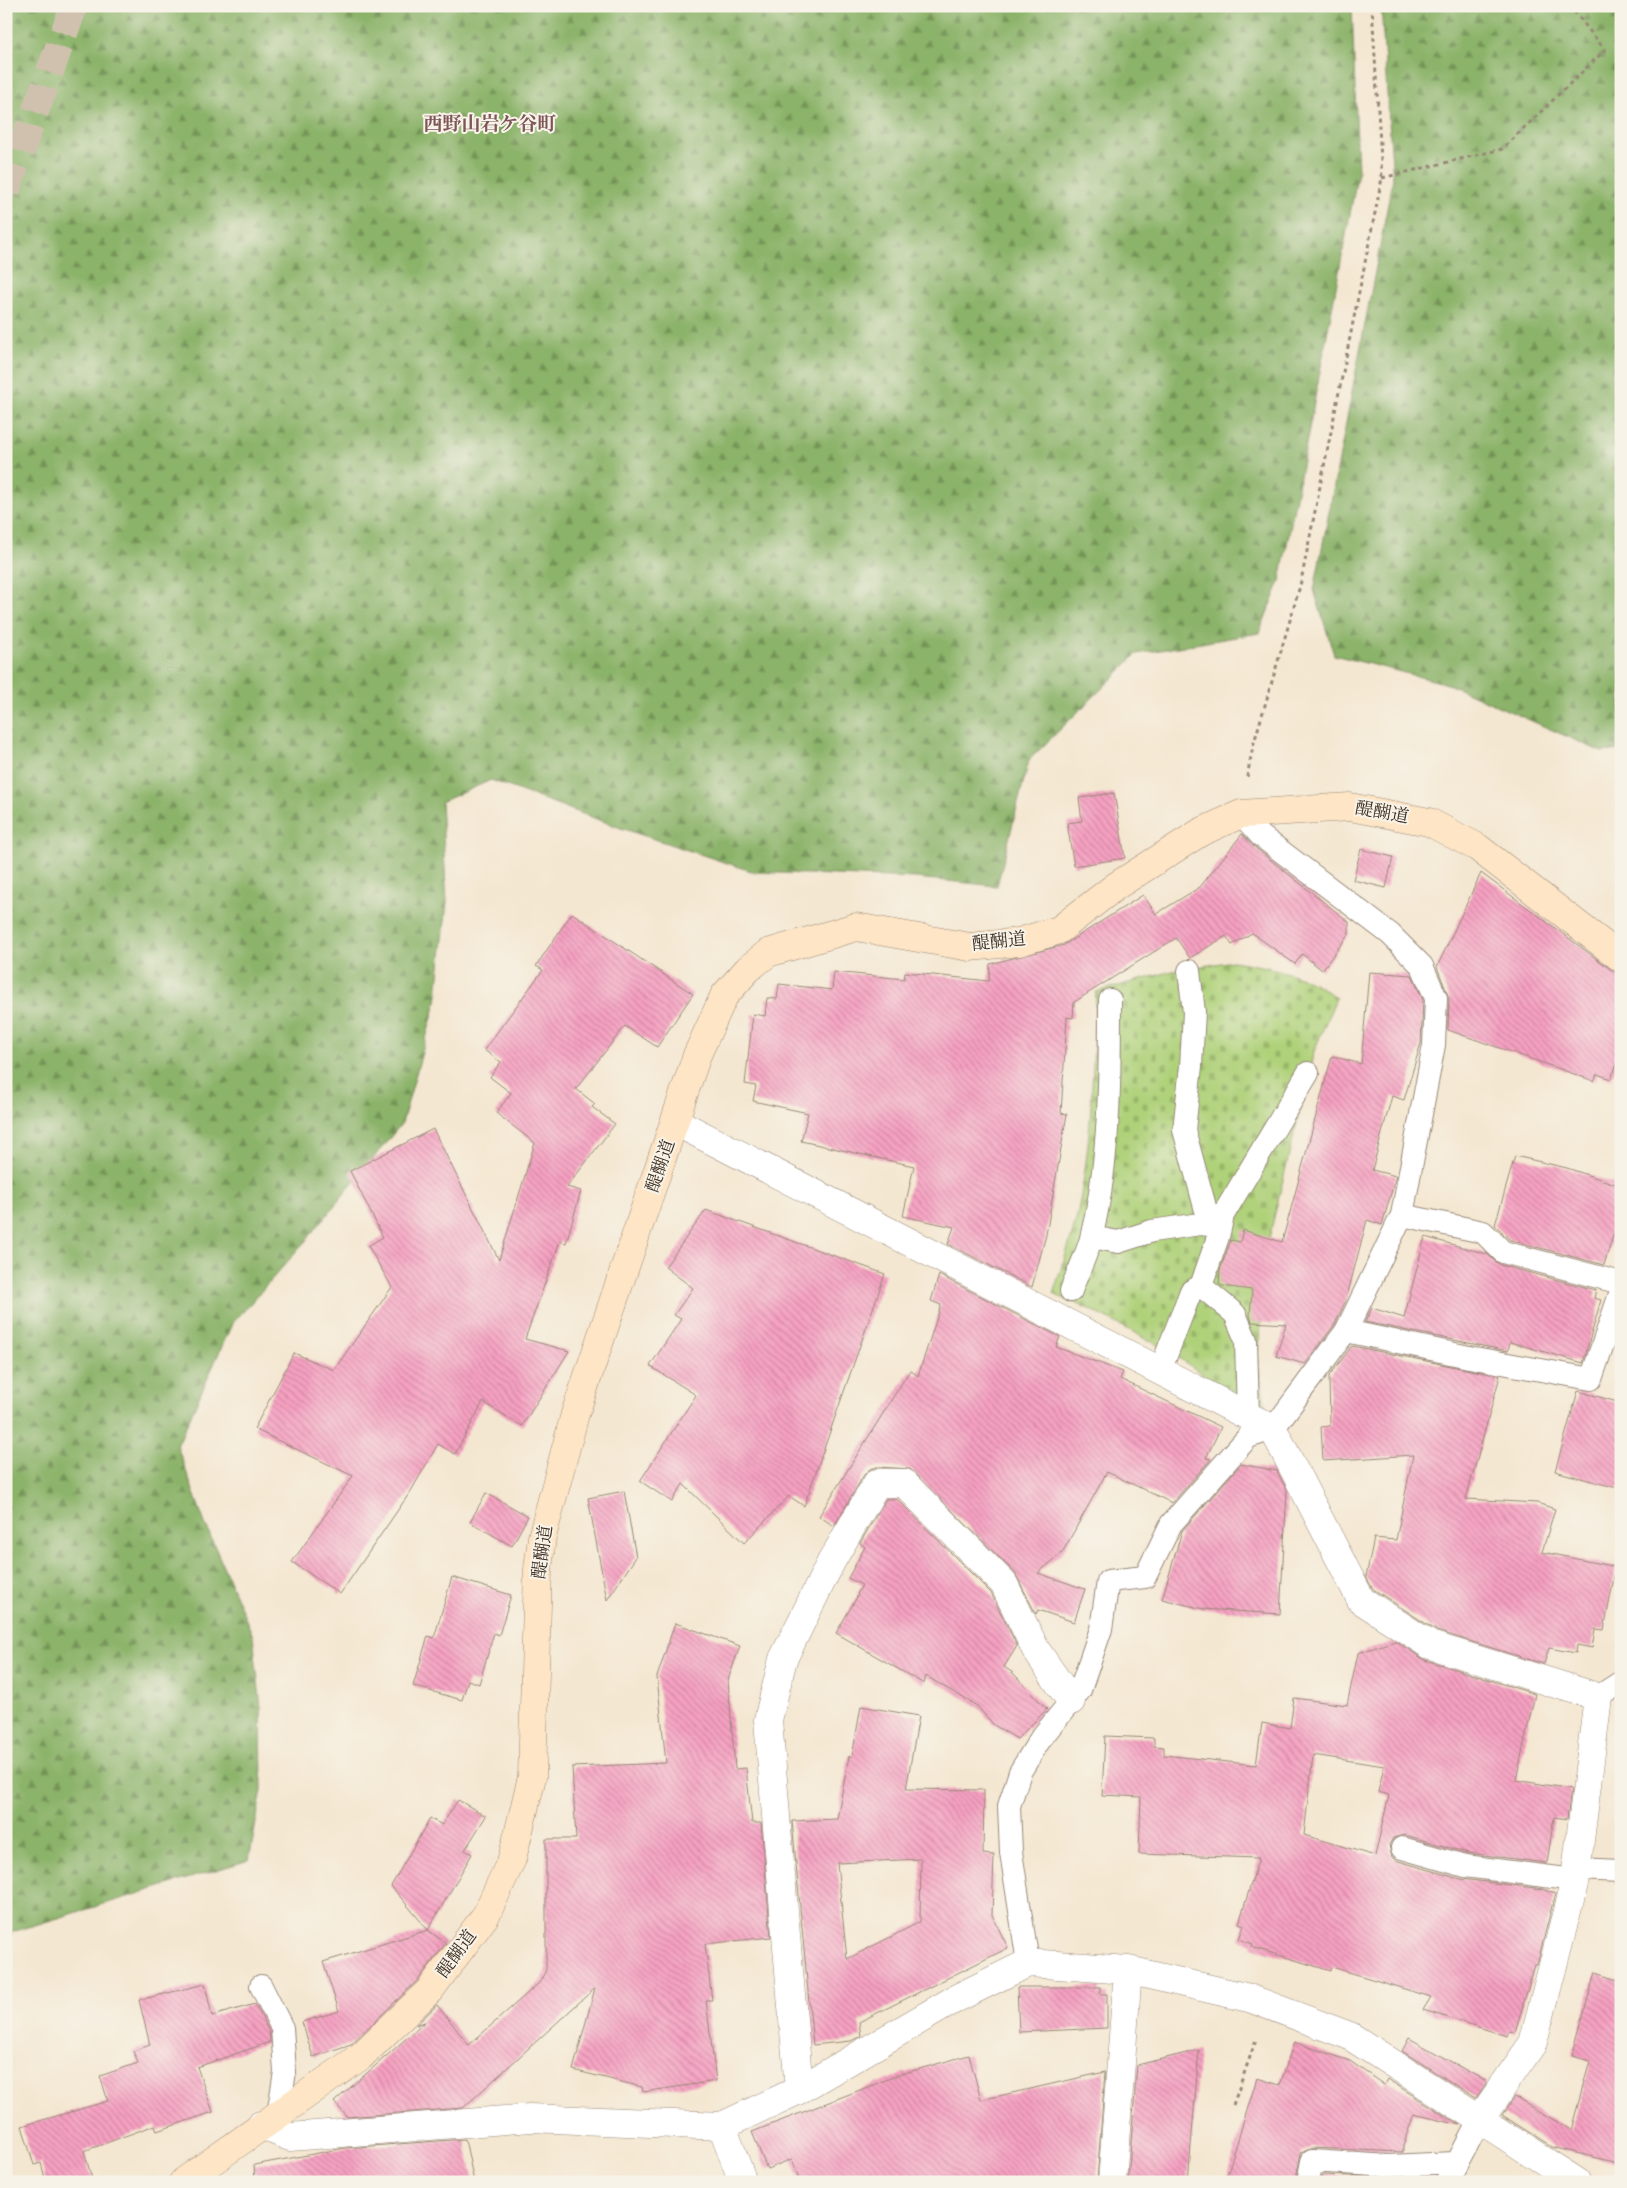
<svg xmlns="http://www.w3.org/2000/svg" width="1627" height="2188" font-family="'IM FELL DW Pica','Noto Serif JP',serif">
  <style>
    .forest { fill: url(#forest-firs); stroke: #636e44 }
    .cemetery { fill: url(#cemetery-stones); stroke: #757e4c }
    .building { fill: url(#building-back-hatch); fill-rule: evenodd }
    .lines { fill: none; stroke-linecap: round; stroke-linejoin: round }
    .highway-tunnel { stroke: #cfc1ad; stroke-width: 28; stroke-dasharray: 28 14; stroke-linecap: butt }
    .lane-casing { stroke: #988878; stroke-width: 24 }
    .street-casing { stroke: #988878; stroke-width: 29 }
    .secondary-casing { stroke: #988878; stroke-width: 29 }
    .path { stroke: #988878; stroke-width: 3; stroke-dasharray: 4 4; stroke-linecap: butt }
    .lane { stroke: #fff; stroke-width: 22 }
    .street { stroke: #fff; stroke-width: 28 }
    .secondary { stroke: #fee5c5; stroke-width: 28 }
    .labels { text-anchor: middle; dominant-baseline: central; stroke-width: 4; stroke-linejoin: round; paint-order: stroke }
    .street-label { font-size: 18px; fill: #3b2a1e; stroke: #f7f3e8 }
    .neighbourhood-label { font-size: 19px; font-weight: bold; fill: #7d5457; stroke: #f7f3e8 }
  </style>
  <defs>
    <pattern id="forest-firs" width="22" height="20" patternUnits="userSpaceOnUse" patternTransform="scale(1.25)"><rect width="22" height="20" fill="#8bb369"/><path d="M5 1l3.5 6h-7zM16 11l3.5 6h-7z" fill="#739256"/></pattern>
    <pattern id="cemetery-stones" width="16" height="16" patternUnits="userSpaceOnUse" patternTransform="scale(1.25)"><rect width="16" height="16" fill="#afd179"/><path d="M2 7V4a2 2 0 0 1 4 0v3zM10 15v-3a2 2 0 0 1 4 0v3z" fill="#97b468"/></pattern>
    <pattern id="building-back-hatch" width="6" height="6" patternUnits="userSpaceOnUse" patternTransform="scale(1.25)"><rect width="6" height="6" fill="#f7a1c2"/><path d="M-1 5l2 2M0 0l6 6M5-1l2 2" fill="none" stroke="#c9839d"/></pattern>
  </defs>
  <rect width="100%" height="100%" fill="#f7f3e8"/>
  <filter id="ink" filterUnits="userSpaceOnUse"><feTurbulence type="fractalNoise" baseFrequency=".02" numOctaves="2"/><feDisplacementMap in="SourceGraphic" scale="10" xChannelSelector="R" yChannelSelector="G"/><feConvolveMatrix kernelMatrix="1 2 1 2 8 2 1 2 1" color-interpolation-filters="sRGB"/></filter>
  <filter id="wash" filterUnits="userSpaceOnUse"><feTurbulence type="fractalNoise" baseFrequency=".0096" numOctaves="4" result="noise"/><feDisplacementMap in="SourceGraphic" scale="20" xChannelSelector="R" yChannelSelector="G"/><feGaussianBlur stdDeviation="1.12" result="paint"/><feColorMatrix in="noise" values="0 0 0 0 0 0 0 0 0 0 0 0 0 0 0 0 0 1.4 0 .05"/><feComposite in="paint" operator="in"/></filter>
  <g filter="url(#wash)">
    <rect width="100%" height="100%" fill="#f4e7d1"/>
    <path class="forest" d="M6 6H1352L1358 172 1280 581 1259 633 1137 654 1029 760 997 886 916 878 754 872 621 828 491 780 441 802 447 902 436 1003 402 1123 304 1243 232 1324 177 1446 204 1521 253 1636 261 1708 262 1790 249 1860 12 1932 6 1953Z
      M1381 6H1621V750L1602 752 1448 684 1334 655 1314 590 1393 178Z"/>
    <path class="cemetery" d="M1233 961C1270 967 1307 974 1336 998L1314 1051 1269 1238 1257 1359 1266 1409 1209 1378 1160 1346 1087 1308 1053 1294C1060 1271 1069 1248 1075 1224 1093 1150 1092 1069 1096 992L1173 971Z"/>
    <g id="blocks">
      <path class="building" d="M1114 793 1125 858 1074 866 1067 823 1082 821 1079 798Z
        M1242 834 1253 846 1349 922V934L1322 970 1302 954 1295 964 1252 933 1232 945 1226 936 1190 958 1176 938 1074 1002 1073 1018 1067 1017 1061 1113 1067 1114 1046 1235 1032 1287 948 1244 954 1227 903 1216 914 1166 801 1141 808 1113 753 1101 756 1086 745 1084 753 1014 765 1016 767 998 777 999 779 984 832 990 834 972 904 979 905 972 989 981 990 964 1064 945 1143 895 1156 914 1200 887Z
        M1361 849 1393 857 1386 888 1353 880Z
        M1481 873 1621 977V1054L1611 1079 1597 1074 1594 1081 1448 1030 1449 998 1437 967Z
        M572 913 693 994 657 1047 625 1026 576 1089 595 1104 592 1107 615 1124 567 1187 581 1191 566 1243 560 1241 525 1339 569 1351 522 1426 483 1402 455 1454 438 1444 411 1491 340 1594 292 1562 353 1476 254 1429 294 1353 334 1370 392 1287 368 1246 383 1237 350 1171 433 1129 499 1260 535 1143 496 1113 511 1093 490 1077 501 1062 484 1050 543 970 536 966Z
        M1369 972 1412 975 1423 1000 1421 1043 1404 1100 1392 1096 1372 1170 1396 1176 1382 1225 1367 1220 1346 1300 1335 1324 1305 1364 1276 1356 1286 1324 1252 1322 1250 1315 1252 1290 1222 1286 1219 1284 1220 1270 1231 1240 1240 1242 1243 1230 1282 1242 1332 1056 1361 1064Z
        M1515 1156 1567 1168 1621 1186V1237L1613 1235 1604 1265 1510 1240 1495 1225Z
        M706 1210 885 1274 804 1506 789 1496 744 1543 683 1484 672 1502 640 1481 696 1395 650 1366 681 1319 674 1315 693 1288 665 1267Z
        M1425 1237 1487 1254 1500 1265 1596 1290 1594 1298 1601 1300 1583 1363 1510 1342 1508 1351 1365 1322 1372 1308 1404 1318Z
        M939 1275 1060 1337 1056 1347 1123 1372 1120 1379 1221 1427 1206 1458 1211 1459 1172 1503 1107 1472 1062 1553 1038 1573 1085 1589 1074 1622 1038 1610 1036 1614 1015 1573 910 1469 877 1467 870 1469 864 1475 834 1526 819 1516 910 1370 918 1376 941 1305 931 1301Z
        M1352 1346 1500 1376 1466 1499 1537 1503 1555 1509 1542 1552 1616 1567 1604 1630 1595 1629 1592 1648 1577 1645 1576 1653 1549 1648 1544 1664 1437 1631 1373 1589 1366 1577 1374 1538 1396 1540 1413 1455 1323 1461 1321 1427 1330 1426 1329 1376Z
        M1578 1391 1621 1403V1489L1555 1471Z
        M1241 1464 1277 1471 1287 1491 1280 1614 1203 1609 1162 1599 1182 1531Z
        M624 1491 636 1557 607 1600 588 1498Z
        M486 1493 528 1516 512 1546 470 1522Z
        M886 1499H897L991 1593 1017 1646 1004 1667 1013 1673 1047 1709 1017 1739 994 1725 977 1706 926 1676 924 1684 836 1633 858 1595 857 1594 862 1585 848 1578 865 1547 860 1543Z
        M452 1577 511 1595 499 1635 494 1633 479 1684 468 1680 462 1700 413 1686 428 1636 434 1638Z
        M675 1623 740 1646 728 1680 735 1769 746 1768 752 1823H761L771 1937 705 1944 712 2000H706L716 2081 643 2092 642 2087 573 2070 595 1988 463 2108 347 2117 334 2102 425 2022 416 2025 437 2005 469 2045 540 1982 546 1970V1839H576L572 1767 666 1763 657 1677Z
        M1395 1641 1425 1660 1535 1694 1516 1780 1571 1789 1567 1819 1554 1817 1547 1863 1468 1853 1405 1835 1393 1838 1389 1845 1392 1857 1398 1861 1461 1879 1543 1889 1555 1894 1537 1965H1535L1515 2032 1509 2031 1507 2036 1423 2010 1431 1997 1332 1967 1331 1971 1252 1947 1253 1944 1239 1939 1244 1925 1239 1923 1259 1858 1139 1854 1141 1797 1102 1795 1105 1736 1154 1738V1746L1164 1747V1755L1256 1765 1262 1723 1290 1728 1294 1698 1347 1705 1358 1653ZM1313 1755 1384 1766 1378 1792 1389 1795 1375 1856 1304 1835Z
        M861 1706 919 1716 906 1789 984 1790 983 1854 994 1855 992 1915 1008 1948 859 2022 861 2036 851 2041 813 2045 792 1821 837 1819 849 1756 852 1757ZM921 1859 920 1922 847 1959 837 1863Z
        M458 1800 486 1816 465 1850 472 1854 428 1930 446 1943 418 1980 351 2044 313 2057 302 2022 339 2011 323 1962 428 1930 391 1886 430 1818 442 1825Z
        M1595 1973 1621 1981V2164L1552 2147 1502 2115 1514 2097 1571 2130 1590 2061 1572 2056Z
        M205 1984 212 2016 255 2004 269 2032 270 2042 197 2067 213 2112 157 2131 155 2125 84 2151 93 2182H46L41 2163 34 2165 22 2126 108 2101 100 2076 138 2063 133 2051 150 2045 139 2000Z
        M1017 1987H1100V1994H1107V2028L1019 2032Z
        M1409 2038 1487 2082 1476 2098 1402 2051Z
        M1294 2042 1350 2061 1384 2085 1387 2079 1460 2125 1414 2114 1403 2145V2152L1312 2148 1301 2153 1295 2182H1225L1257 2078 1280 2085Z
        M1199 2050 1188 2182H1128L1137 2065Z
        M969 2055 981 2100 1105 2072 1097 2182H800L792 2159 767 2169 752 2132 901 2074Z
        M465 2139 474 2182H255L254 2165 345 2148Z
        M1323 2175 1403 2178 1404 2182H1321Z"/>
    </g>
  </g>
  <g filter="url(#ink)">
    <use href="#blocks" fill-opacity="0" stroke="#988878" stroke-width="1"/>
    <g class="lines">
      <path class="highway-tunnel" d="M6 191 74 6"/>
      <g class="lane-casing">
        <path id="lane" d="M1189 971 1194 1012 1191 1066 1184 1130 1210 1225
          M1402 1215 1483 1232 1503 1252 1621 1283
          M1092 1237 1118 1242 1152 1231 1200 1224 1220 1226
          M1071 1291C1077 1272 1088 1254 1092 1234 1110 1158 1110 1078 1110 1000
          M1346 1331 1469 1357 1591 1379 1621 1291
          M1160 1371 1191 1291 1201 1286
          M1248 1416 1246 1340 1235 1314 1201 1286 1218 1237 1223 1215 1308 1073
          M1598 1697 1621 1682
          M1402 1848 1465 1866 1575 1880
          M1577 1869 1621 1871
          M1028 1963 1011 1852 1009 1806 1020 1772 1041 1738 1080 1690 1101 1629 1108 1581 1145 1577 1171 1524 1248 1437 1273 1429 1346 1331 1402 1215 1434 1045 1436 998 1422 966 1390 934 1261 836 1241 814
          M261 1986 282 2028 285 2072 278 2114
          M1308 2182 1312 2161 1389 2166 1454 2163
          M1447 2182 1480 2119"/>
      </g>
      <g class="street-casing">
        <path id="street" d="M676 1122 1273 1429 1361 1600 1430 1645 1598 1697 1575 1880 1533 2043 1480 2119
          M799 2090 768 1720 783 1659 831 1562 877 1483H904L1004 1584 1036 1650 1071 1701
          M261 2125 290 2137 530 2118 722 2126 799 2090 957 1998 1028 1963 1128 1970 1249 1998 1350 2036 1577 2182
          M722 2126 743 2182
          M1112 2182 1128 1970"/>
      </g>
      <g class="secondary-casing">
        <path id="secondary" d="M183 2182 361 2056 430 1990 486 1915 512 1859 532 1777 538 1569 542 1537 575 1414 697 1055 724 996 748 969 768 953 856 927 970 947 1019 942 1059 930 1116 886 1201 832 1241 814 1350 807 1429 822 1477 847 1621 958"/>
      </g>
      <path class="path" d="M1588 6 1621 12
        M1382 178 1502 149 1605 50 1570 6
        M1247 777 1253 746 1300 586 1382 178 1372 6
        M1233 2105 1257 2037"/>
      <use href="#lane" class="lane"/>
      <use href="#street" class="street"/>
      <use href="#secondary" class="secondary"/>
    </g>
  </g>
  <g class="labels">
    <g class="street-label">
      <text transform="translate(1382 813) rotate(10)">醍醐道</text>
      <text transform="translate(999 942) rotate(-6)">醍醐道</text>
      <text transform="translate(661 1166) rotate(-71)">醍醐道</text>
      <text transform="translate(543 1552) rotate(-82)">醍醐道</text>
      <text transform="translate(457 1954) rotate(-54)">醍醐道</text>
    </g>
    <g class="neighbourhood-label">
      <text x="490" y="124">西野山岩ケ谷町</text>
    </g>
  </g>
  <rect width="1627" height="2188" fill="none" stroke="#f7f3e8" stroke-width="25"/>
</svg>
